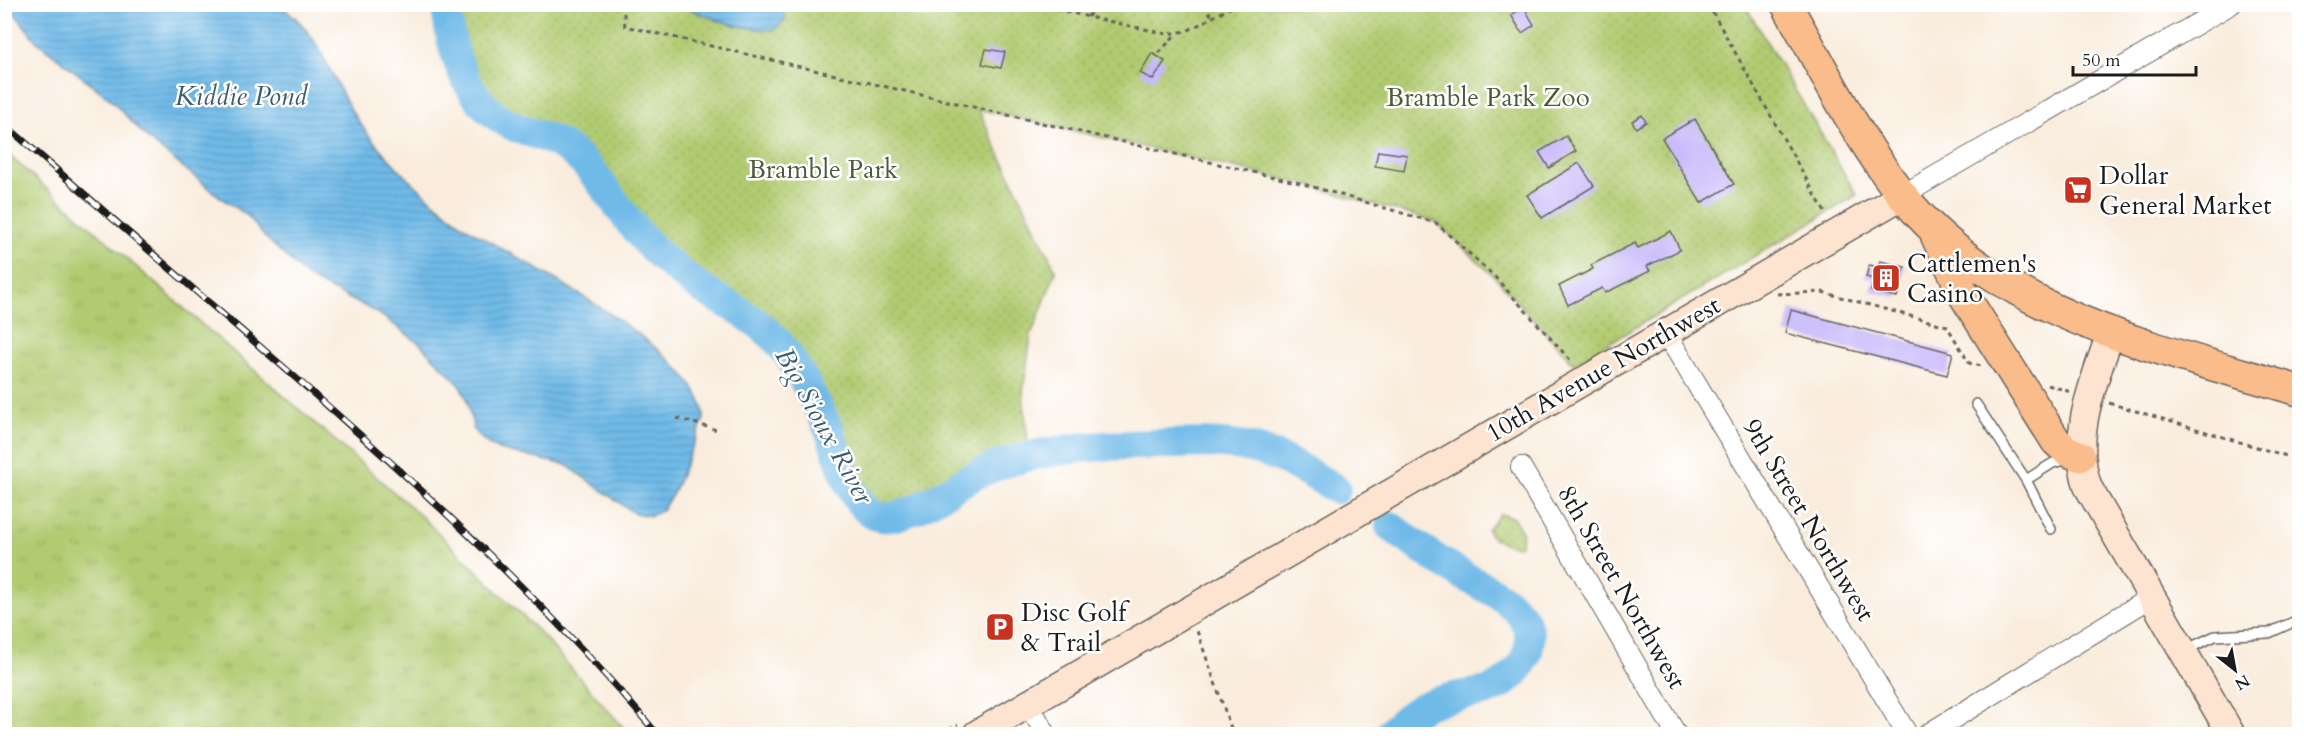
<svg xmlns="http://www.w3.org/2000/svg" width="2304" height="739" font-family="Cardo,serif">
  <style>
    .grass { fill: url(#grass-tufts); stroke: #667446; stroke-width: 1.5 }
    .park { fill: url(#park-dots); stroke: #667446; stroke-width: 1.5 }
    .water { fill: url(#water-rules); stroke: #466b82; stroke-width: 1.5 }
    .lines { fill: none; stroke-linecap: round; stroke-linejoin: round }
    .river { stroke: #6fbae8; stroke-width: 30 }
    .building { fill: #c3b3fa }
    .lane-casing { stroke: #69655f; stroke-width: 12 }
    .street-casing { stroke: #69655f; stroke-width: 22 }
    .secondary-casing { stroke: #69655f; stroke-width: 30 }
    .primary-casing { stroke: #69655f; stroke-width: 33 }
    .path { stroke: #69655f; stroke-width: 3; stroke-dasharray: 4.5 4.5; stroke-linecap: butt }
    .lane { stroke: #fff; stroke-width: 9 }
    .street { stroke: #fff; stroke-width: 20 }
    .secondary { stroke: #fde4d0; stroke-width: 27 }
    .primary { stroke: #f9bc8a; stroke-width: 30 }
    .rail-casing { stroke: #1c1c1c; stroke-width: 7 }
    .rail { stroke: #fff; stroke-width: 4.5; stroke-dasharray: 14; stroke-linecap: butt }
    .labels { text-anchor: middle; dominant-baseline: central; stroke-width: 5; stroke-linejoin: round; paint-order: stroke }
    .park-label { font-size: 26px; fill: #50593a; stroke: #fff }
    .poi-label { font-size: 26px; fill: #1c1c1c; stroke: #fff; text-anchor: start }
    .street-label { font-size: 26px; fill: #1c1c1c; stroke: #fff }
    .water-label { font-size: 27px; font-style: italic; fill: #3d5b6e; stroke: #fff }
  </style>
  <defs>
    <pattern id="grass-tufts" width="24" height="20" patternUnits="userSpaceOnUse" patternTransform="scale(1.5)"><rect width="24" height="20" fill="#b1cb71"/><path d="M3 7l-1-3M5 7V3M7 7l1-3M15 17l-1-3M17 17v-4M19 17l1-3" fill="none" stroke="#98ae61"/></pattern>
    <pattern id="park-dots" width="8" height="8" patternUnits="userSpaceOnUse" patternTransform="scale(1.5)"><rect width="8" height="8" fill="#b1cb71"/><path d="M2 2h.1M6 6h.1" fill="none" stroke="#98ae61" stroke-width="1.8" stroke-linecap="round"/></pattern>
    <pattern id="water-rules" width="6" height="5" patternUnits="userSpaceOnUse" patternTransform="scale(1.5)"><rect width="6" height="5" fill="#6fbae8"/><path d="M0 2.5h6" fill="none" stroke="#609fc6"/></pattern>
  </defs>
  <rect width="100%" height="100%" fill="#fff"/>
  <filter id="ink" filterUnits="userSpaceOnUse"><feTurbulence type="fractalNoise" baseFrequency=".0167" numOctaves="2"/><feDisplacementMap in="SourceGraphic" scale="12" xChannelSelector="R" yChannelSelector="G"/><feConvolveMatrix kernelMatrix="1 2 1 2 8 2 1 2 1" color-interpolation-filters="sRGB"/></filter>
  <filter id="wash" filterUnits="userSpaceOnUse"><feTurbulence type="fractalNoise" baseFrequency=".008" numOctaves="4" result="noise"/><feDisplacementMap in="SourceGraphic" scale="24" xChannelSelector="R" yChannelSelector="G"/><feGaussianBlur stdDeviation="1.35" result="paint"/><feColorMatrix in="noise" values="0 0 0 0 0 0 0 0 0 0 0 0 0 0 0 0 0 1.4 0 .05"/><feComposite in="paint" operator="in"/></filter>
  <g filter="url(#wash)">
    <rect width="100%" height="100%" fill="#f9ecdc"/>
    <path class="grass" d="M4 151 421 516 541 634 629 734H5Z"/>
    <path class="park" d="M446 5H1745L1857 195 1574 364 1494 276 1436 222 1300 183 978 109 1056 271 1031 336 1023 392 1029 457C1006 462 983 470 961 481 938 493 908 524 880 516 850 509 840 454 828 429 815 400 798 363 775 339 739 302 689 285 652 248 622 218 602 178 570 151 555 138 534 134 516 127 467 108 450 54 446 5Z
      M1500 514 1513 517 1522 532 1521 545C1512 548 1491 540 1487 530Z"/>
    <path class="water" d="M277 4C321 29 331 83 359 122 383 157 431 203 466 227 519 262 706 352 704 419L673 494 662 510 651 516 634 513 566 465 499 450 484 441 474 430 466 397 459 384 420 344 378 313 308 278 263 235 248 216 221 198 149 140 110 99 36 41 15 14 14 5Z
      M681 5H783L785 20 774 30C741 30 710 19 681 5Z"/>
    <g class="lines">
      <path class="river" d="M446 4C450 53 467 106 515 127 533 134 553 138 569 150 603 176 622 220 653 249 669 264 686 278 704 290 729 306 756 318 777 341 798 365 814 399 828 428 839 452 850 510 880 517 908 522 956 483 982 472 1040 446 1106 445 1168 444 1196 443 1223 442 1251 448 1282 455 1309 473 1336 489
        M1389 734C1413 708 1428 702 1463 695 1472 694 1482 693 1490 690 1520 678 1544 643 1519 613 1502 593 1476 584 1454 570 1432 557 1411 542 1390 526"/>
    </g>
    <g id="blocks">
      <path class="building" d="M1524 7 1534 25 1522 33 1511 15Z
        M986 49 1005 52 1001 68 982 64Z
        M1152 53 1165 61 1153 80 1140 73Z
        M1642 115 1646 122 1636 128 1632 121Z
        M1695 119 1734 184 1701 203 1662 138Z
        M1566 136 1576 151 1549 168 1539 152Z
        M1378 151 1407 155 1404 171 1375 166Z
        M1579 163 1594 186 1542 218 1527 195Z
        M1671 231 1680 250 1647 266 1650 271 1605 293 1602 288 1568 305 1559 286 1593 269 1591 265 1635 243 1638 248Z
        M1880 261 1905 267 1897 297 1871 291 1874 279 1866 277 1869 265 1878 267Z
        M1791 310 1953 353 1947 375 1785 333Z"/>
    </g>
  </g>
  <g filter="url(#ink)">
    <use href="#blocks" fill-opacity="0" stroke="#69655f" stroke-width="1.5"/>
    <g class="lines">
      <g class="lane-casing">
        <path id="lane" d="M1976 404 2026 480 2051 529
          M2026 480 2053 463 2069 459
          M2185 650 2215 636 2269 633 2300 619"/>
      </g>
      <g class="street-casing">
        <path id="street" d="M1903 195 2231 4
          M1666 333 1907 734
          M1521 467 1676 734
          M1028 704 1046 734
          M1928 734 2150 598"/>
      </g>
      <g class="secondary-casing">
        <path id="secondary" d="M2111 332C2094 382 2070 435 2088 487L2231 734
          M977 734 1903 195"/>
      </g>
      <g class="primary-casing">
        <path id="primary" d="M1786 4C1823 68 1856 137 1902 195 1999 316 2159 348 2300 391
          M1936 236 1965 297 2056 441 2067 451 2080 456"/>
      </g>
      <path class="path" d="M623 4 625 26 1300 183 1436 223 1494 276 1572 362
        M1030 4 1167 34 1187 31 1237 4
        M1204 4 1213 18
        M1708 4 1827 216
        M1088 17 1095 4
        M1159 53 1175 35
        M1777 294 1822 292 1947 326 1969 363 1981 366
        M2048 385 2071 392
        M2109 403 2300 460
        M677 418 717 430
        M1197 631 1233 734
        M941 734 958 725"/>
      <use href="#lane" class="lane"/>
      <use href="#street" class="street"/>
      <use href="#secondary" class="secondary"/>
      <use href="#primary" class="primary"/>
      <g class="rail-casing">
        <path id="rail" d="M4 124C81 191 157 258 234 324 383 453 530 583 657 734"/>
      </g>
      <use href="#rail" class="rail"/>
    </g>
  </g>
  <defs>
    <g id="supermarket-square" transform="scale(1.5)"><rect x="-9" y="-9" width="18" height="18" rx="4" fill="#c8321e" stroke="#fff"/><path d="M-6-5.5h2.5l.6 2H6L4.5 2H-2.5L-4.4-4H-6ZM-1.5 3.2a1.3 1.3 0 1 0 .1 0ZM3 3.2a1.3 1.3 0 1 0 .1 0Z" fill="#fff"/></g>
    <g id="building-square" transform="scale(1.5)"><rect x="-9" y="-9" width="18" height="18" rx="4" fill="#c8321e" stroke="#fff"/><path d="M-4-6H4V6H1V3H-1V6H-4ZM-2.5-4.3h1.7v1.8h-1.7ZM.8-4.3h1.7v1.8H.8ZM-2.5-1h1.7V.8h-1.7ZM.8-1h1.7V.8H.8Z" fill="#fff"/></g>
    <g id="parking-square" transform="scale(1.5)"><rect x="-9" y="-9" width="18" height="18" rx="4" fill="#c8321e" stroke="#fff"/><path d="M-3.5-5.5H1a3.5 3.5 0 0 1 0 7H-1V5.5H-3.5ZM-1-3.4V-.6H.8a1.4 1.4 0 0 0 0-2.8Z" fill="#fff"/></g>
  </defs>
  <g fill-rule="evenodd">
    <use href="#supermarket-square" x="2078" y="190"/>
    <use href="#building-square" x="1886" y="278"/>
    <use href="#parking-square" x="1000" y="627"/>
  </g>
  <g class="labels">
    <g class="park-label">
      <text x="1488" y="97">Bramble Park Zoo</text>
      <text x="823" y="169">Bramble Park</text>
    </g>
    <g class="poi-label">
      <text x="2099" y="175">Dollar<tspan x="2099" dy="30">General Market</tspan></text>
      <text x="1907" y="263">Cattlemen's<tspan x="1907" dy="30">Casino</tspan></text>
      <text x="1021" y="612">Disc Golf<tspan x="1021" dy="30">&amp; Trail</tspan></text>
    </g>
    <g class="street-label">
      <text transform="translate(1603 369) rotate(-30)">10th Avenue Northwest</text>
      <text transform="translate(1809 520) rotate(59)">9th Street Northwest</text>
      <text transform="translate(1622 587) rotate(60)">8th Street Northwest</text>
    </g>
    <g class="water-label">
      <text x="241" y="96">Kiddie Pond</text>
      <text transform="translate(824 426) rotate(61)">Big Sioux River</text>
    </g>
  </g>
  <rect width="2304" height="739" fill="none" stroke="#fff" stroke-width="24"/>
  <g transform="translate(2235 670) rotate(149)" stroke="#ffffff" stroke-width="4.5" paint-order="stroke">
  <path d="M0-4.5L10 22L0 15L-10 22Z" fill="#1c1c1c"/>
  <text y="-9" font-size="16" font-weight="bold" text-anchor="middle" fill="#1c1c1c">N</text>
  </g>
  <path d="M2073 66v9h123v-9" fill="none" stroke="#1c1c1c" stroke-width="3"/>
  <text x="2082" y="66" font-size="18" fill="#1c1c1c" stroke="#ffffff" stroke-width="4.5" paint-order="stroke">50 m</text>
</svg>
